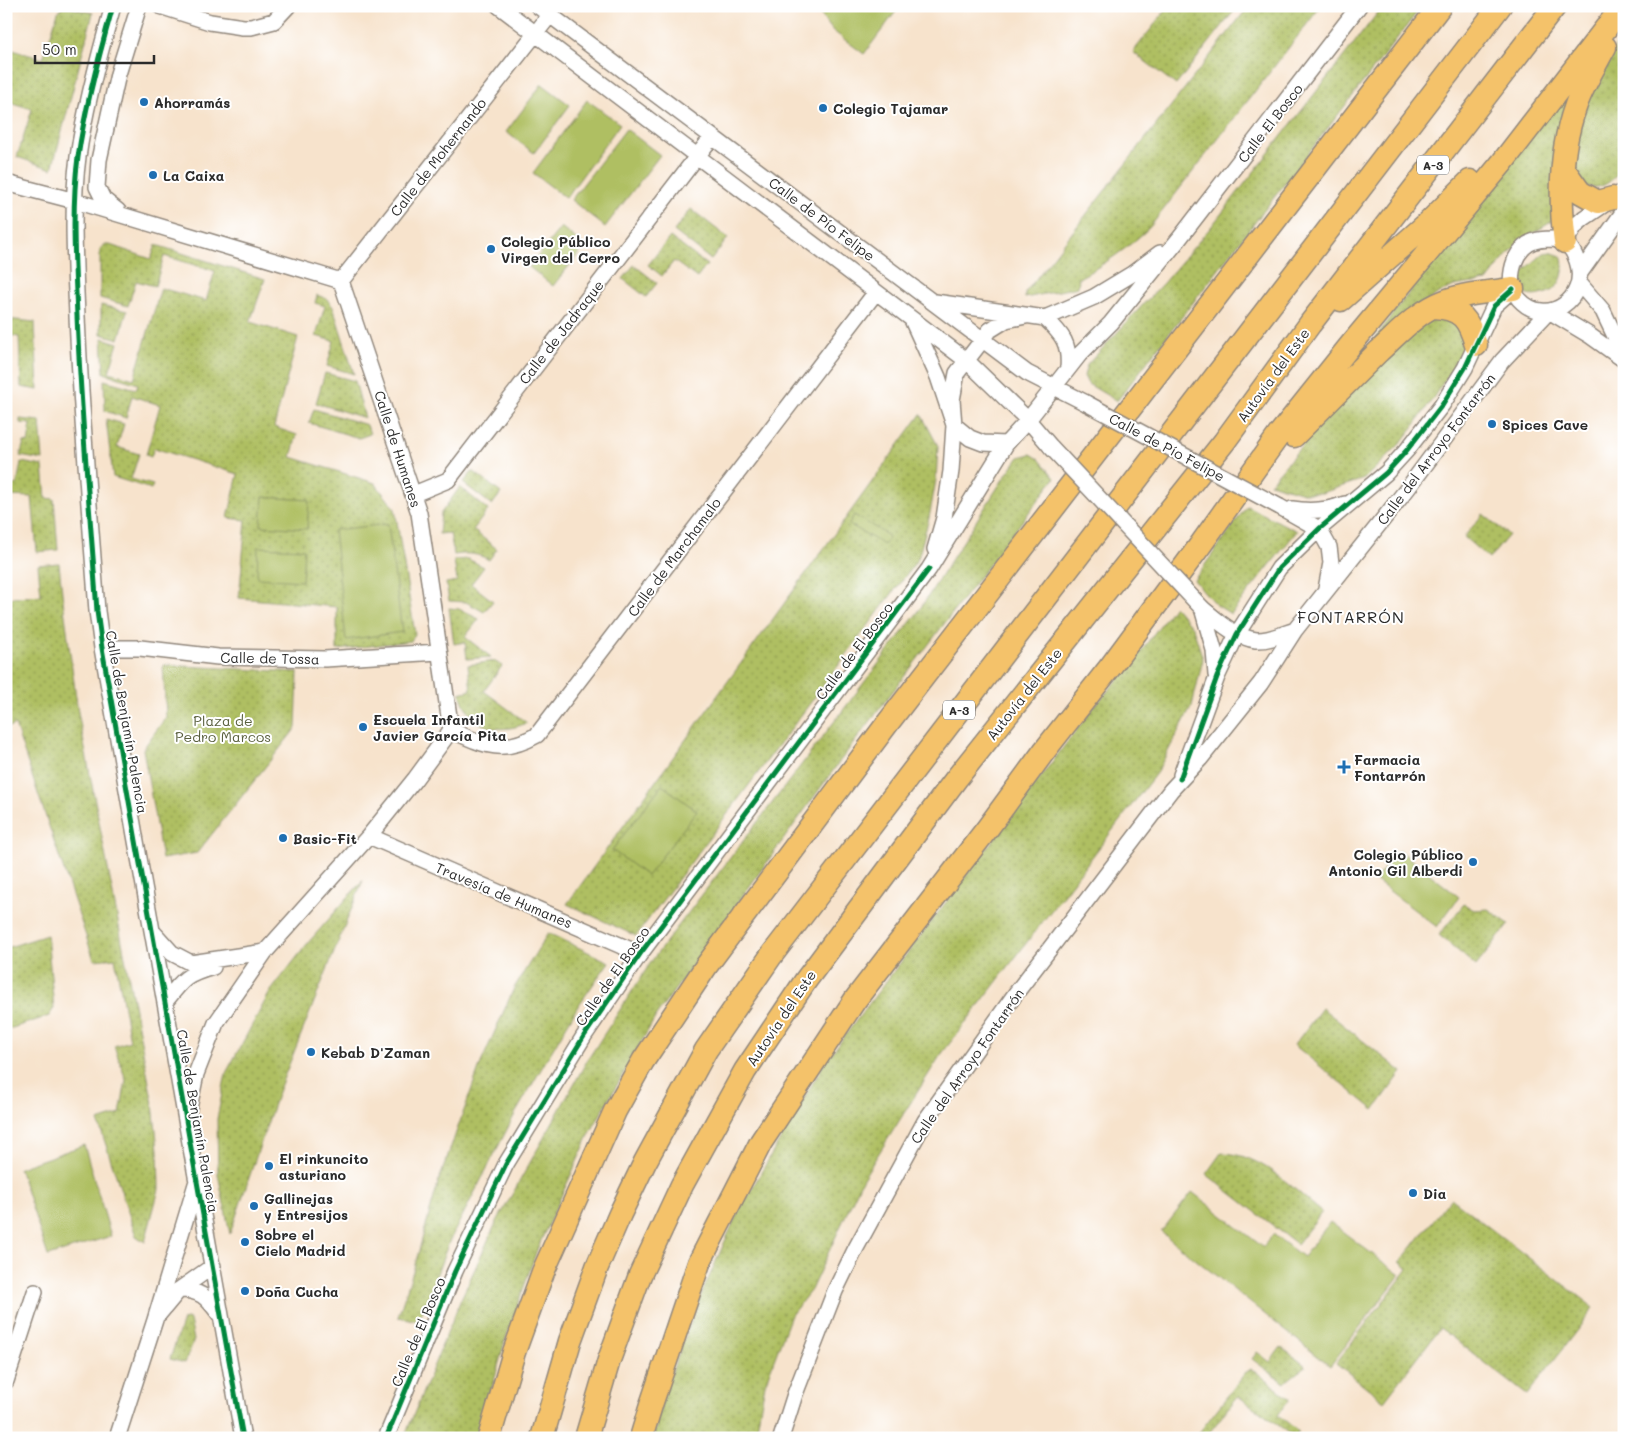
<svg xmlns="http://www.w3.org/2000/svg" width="1630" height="1444" font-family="Mali,sans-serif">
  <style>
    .green { fill: url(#green-dots); stroke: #6d7546 }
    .pitch { fill: #afbf62; stroke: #6d7546 }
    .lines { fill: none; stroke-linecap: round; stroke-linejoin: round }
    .minor-casing { stroke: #91877c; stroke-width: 18 }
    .highway-casing { stroke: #91877c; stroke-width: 25 }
    .minor { stroke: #fff; stroke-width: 15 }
    .highway { stroke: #f4c26a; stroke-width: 22 }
    .minor-bridge-casing { stroke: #91877c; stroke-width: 18; stroke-linecap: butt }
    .minor-bridge { stroke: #fff; stroke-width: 15 }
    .cycleway-casing { stroke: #fff; stroke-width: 8 }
    .cycleway { stroke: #00873e; stroke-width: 5 }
    .poi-dot { fill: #1f6fb2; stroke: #fff; stroke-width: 2 }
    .labels { text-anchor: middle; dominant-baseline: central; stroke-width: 4; stroke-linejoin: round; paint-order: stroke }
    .shield { fill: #fff; stroke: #6b6b6b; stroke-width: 1 }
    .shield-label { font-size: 12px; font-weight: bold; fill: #2b2b2b }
    .poi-label { font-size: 14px; font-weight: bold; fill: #2b2b2b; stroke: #fff; text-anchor: start }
    .street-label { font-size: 14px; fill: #2b2b2b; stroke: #fff }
    .park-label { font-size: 14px; fill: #595f3e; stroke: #fff }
    .quarter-label { font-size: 16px; letter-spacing: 1px; fill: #2b2b2b; stroke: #fff }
  </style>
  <defs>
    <pattern id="green-dots" width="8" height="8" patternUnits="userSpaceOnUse" patternTransform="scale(1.25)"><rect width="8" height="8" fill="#afbf62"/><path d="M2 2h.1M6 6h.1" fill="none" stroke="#8f9b51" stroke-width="1.8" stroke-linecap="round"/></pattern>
  </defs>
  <rect width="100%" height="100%" fill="#fff"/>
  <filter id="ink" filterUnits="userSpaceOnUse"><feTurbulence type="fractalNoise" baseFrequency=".02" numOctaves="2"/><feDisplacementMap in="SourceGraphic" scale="10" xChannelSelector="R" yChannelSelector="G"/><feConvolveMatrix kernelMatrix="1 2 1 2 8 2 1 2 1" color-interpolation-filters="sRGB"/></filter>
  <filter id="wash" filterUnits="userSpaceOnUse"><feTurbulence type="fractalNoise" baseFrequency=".0096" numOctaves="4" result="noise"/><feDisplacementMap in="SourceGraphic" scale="20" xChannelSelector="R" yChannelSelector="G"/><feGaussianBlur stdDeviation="1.12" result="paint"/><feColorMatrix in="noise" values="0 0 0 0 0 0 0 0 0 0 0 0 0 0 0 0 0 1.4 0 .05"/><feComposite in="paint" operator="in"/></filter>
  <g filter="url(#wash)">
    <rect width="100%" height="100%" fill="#f7e3cc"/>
    <path class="green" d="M63 6 93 13 52 169 17 157 32 109 6 101V48L43 59 58 12Z
      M1169 6H1238L1176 85 1133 52Z
      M1249 6H1321L1150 227C1128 248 1105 264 1079 278L1078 287 1025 298V293Z
      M1383 6H1422L1117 401 1088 384 1084 376 1087 365 1164 282 1211 227Z
      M1624 33V167C1613 179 1604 191 1586 186L1574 167 1573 155 1587 101 1601 69Z
      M1584 67 1551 222 1524 239 1507 255 1487 281 1454 286 1437 294 1362 356 1400 304Z
      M691 209 728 238 711 260 674 231Z
      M670 237 707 265 697 278 674 261 662 276 648 265Z
      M104 245H110L151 259 156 245 265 279 250 322 298 337 274 427 297 435 291 457 375 483 395 509 415 634 411 641 337 650V607L239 598 246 520 228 518 238 474 154 448 151 457 146 455 160 405 132 396 126 418 105 411 104 380 136 389 138 384 104 373 102 338 118 343 109 372 134 379 161 288 206 301 215 271 164 256 155 286 136 281 128 306 100 298V250Z
      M1550 252 1561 256C1565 266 1564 278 1556 287 1550 294 1530 300 1522 292 1520 290 1520 287 1518 285L1521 273 1544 253Z
      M634 265 657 283 646 297 623 279Z
      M317 295 327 299 333 307 354 374 327 366 334 341 316 336 325 306 315 303Z
      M101 305 127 311 119 339 101 334Z
      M1432 314 1454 318 1464 344 1455 365 1417 422 1399 445 1364 479 1322 493H1303L1270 483 1320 425 1406 331Z
      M6 319 35 322 38 390 21 387 19 337 6 335Z
      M325 373 355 381 365 418 316 403Z
      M314 409 367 425 370 434 359 438 309 423Z
      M921 414 938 446 936 480 929 518 918 559 636 936 567 904Z
      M20 419 40 421 43 460 20 456 24 442 28 443 31 424 20 423Z
      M106 419 124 424 117 447 139 454 131 479 153 485 151 489 113 477Z
      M1031 454 1039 459 1055 478 840 761 656 1016 590 1133 538 1247 505 1341 478 1438H404L461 1299 495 1225 588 1059 653 959 918 612 1005 476 1019 457Z
      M21 462 43 466 46 498 54 499 58 550 37 552 32 497 6 496V484L17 485Z
      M473 471 501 493 492 505 463 483Z
      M460 487 488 510 473 530 497 549 489 560C477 553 468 553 454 555L450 533 439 534 441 513Z
      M1247 506 1297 531 1231 614 1215 604 1194 580Z
      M1483 514 1509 535 1489 559 1464 537Z
      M468 559 484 567 471 584 493 601 484 612 466 602 449 601 446 583 457 581 454 560Z
      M59 563 62 593 78 712 153 1104 158 1150 159 1189 145 1242 136 1236 98 1121 120 1114 126 1080 114 1046 130 1041 115 958 94 960 15 725 6 728V598L41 595 38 565Z
      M1174 606 1193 628 1203 659 1192 706 1157 772 940 1056 862 1180 811 1290 791 1315 765 1384 755 1438H653L666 1387 702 1293 737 1214 825 1062 1052 762 1094 707 1134 661Z
      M449 608 459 609 479 619 465 637 491 657 467 659 465 642 454 644Z
      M494 661 502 666 484 691 527 723C496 736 469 727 460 693L471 690 468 665Z
      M163 665 298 672 296 728 197 853 162 859 143 749 166 717Z
      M363 880 278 1092 230 1234 218 1174 217 1119 226 1073 270 992 307 944Z
      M1464 904 1474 910 1488 909 1509 924 1476 966 1439 935Z
      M548 933 609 962 578 1006 515 1114 449 1242 419 1321 398 1317 414 1268 438 1183 481 1063 514 988Z
      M47 935 54 1008 49 1016 6 1030V948Z
      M1322 1008 1402 1072 1374 1110 1294 1045Z
      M1221 1153C1261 1153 1292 1188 1322 1212L1297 1244 1206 1174Z
      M1451 1198 1594 1308 1527 1395 1440 1328 1384 1401 1336 1363 1408 1269 1400 1262Z
      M187 1319 190 1320 194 1340 185 1363 170 1359 183 1320Z
      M1281 1347 1306 1366 1284 1383 1252 1359 1257 1352 1270 1362Z
      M1251 1369 1255 1371 1290 1399 1278 1415 1298 1431 1296 1438 1238 1396 1205 1438H1195L1245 1373Z"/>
    <path class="pitch" d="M814 6H900L864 54 833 31Z
      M542 84 570 105 534 153 506 132Z
      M587 100 620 124 566 198 533 173Z
      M626 129 660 155 605 227 571 200Z
      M561 227 585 246 553 286 529 267Z
      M263 497 309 500 307 529 261 526Z
      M854 515 889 536 884 545 849 524Z
      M388 524 402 632 346 640 334 530Z
      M258 547 304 549 302 581 257 578Z
      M662 785 697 811 647 876 612 850Z
      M1399 850 1459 897 1437 927 1375 880Z
      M84 1145 111 1236 48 1256 19 1168Z
      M1192 1192 1263 1247 1273 1234 1303 1257 1330 1222 1400 1275 1330 1366 1161 1232Z"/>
  </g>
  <g filter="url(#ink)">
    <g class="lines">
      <g class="minor-casing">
        <path id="minor" d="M113 6C99 55 85 107 78 157 71 209 75 264 77 316 81 414 90 513 97 611L102 648 139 858 243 1438
          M160 6 210 22 243 27H251L274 21 288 6
          M499 6 966 360 1028 420 1051 447
          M538 6 1027 373 1086 403
          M6 183 75 201 341 281 419 513 451 730 415 779 369 836 265 952 216 1023 196 1074 188 1113
          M118 211 103 199 97 187 99 160 118 74 139 6
          M1554 239C1568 243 1572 247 1577 261 1590 299 1546 329 1519 299 1505 284 1512 255 1528 244 1536 239 1545 239 1554 239Z
          M1565 242 1575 226 1584 218 1624 191
          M1580 273 1624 211
          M341 281 550 15
          M1579 283 1603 311 1624 355
          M935 302 1045 318C1063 335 1070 344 1068 369
          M1549 311 1589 335 1624 360
          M1045 318 1094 297 1132 274 1160 253
          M913 322 938 377 954 425 970 438 983 443 1006 444
          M414 494 448 480 712 137
          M1280 507 1319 529 1329 547 1331 563 1326 589
          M1292 509C1311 512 1327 511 1345 504
          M935 549 944 518 951 471 954 425 952 400 957 373 990 330 1006 320 1026 316
          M1202 608C1218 621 1235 637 1256 640 1268 641 1283 634 1295 630
          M1202 608 1214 650 1216 675
          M102 648H140L218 657 325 659 439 652
          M451 730C484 745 502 755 537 735L876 292
          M1181 775 1217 677 1237 634 1279 568 1319 529 1386 473 1407 450 1442 405 1465 368 1494 306 1513 289
          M369 836 640 954
          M154 933 172 953 191 963 265 952
          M165 1002C183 979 185 975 213 967
          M179 1290C202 1290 207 1298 220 1315
          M159 1314 179 1290 213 1266
          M6 1381 35 1292
          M117 1438 155 1320 196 1184
          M386 1438 455 1271 506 1164 584 1036 640 954 929 569 1006 444 1028 420 1079 355 1111 323 1179 239 1359 6
          M781 1438 795 1394 835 1291 856 1248 925 1121 1016 993 1171 790 1200 759 1261 683 1295 630 1408 488 1502 361 1549 311"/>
      </g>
      <g class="highway-casing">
        <path id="highway" d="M1563 168 1580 192 1598 202 1613 198
          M1565 242C1559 196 1560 149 1576 105 1583 85 1595 66 1605 47
          M1341 300 1430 221 1470 181
          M1433 307C1462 308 1469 320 1476 345
          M1294 436C1322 408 1350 380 1378 352 1399 333 1418 311 1445 301 1466 293 1491 292 1513 289
          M489 1438 514 1352 543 1272 615 1111 643 1061 707 965 887 724 1440 6
          M542 1438 570 1341 597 1267 620 1214 645 1162 706 1050 771 956 1500 6
          M586 1438 609 1360 640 1275 682 1185 745 1071 806 980 956 779 1224 442 1310 324 1555 6
          M641 1438 652 1402 699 1263 761 1142 855 1000 987 829 1045 750 1111 666 1199 547 1281 432 1349 347 1502 163 1623 6"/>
      </g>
      <use href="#minor" class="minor"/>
      <use href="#highway" class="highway"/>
      <g class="minor-bridge-casing">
        <path id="minor-bridge" d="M1086 403 1280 507
          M1051 447 1202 608"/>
      </g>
      <use href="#minor-bridge" class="minor-bridge"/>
      <g class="cycleway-casing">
        <path id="cycleway" d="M113 6C99 55 85 107 78 157 71 209 75 264 77 316 81 414 90 513 97 611L102 648 139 858 243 1438
          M1180 779 1217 677 1237 634 1279 568 1319 529 1386 473 1407 450 1442 405 1465 368 1494 306 1513 289
          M386 1438 455 1271 506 1164 584 1036 640 954 929 569"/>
      </g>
      <use href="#cycleway" class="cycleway"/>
    </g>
  </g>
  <g class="poi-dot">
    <circle cx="144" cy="102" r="5"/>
    <circle cx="823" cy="108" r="5"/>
    <circle cx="153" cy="175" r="5"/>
    <circle cx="491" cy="249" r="5"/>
    <circle cx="1492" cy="424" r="5"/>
    <circle cx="363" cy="727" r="5"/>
    <path d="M1341.5 759.5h5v5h5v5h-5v5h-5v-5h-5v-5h5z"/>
    <circle cx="283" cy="838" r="5"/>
    <circle cx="1473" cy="862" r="5"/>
    <circle cx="311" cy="1052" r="5"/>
    <circle cx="269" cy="1166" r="5"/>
    <circle cx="1413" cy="1193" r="5"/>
    <circle cx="254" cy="1206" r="5"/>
    <circle cx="245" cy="1242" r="5"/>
    <circle cx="245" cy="1291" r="5"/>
  </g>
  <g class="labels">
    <g class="shield">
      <rect x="1417" y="155.5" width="32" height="19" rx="4"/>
      <rect x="943" y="700.5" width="32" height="19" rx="4"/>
    </g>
    <g class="shield-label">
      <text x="1433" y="165">A-3</text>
      <text x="959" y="710">A-3</text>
    </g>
    <g class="poi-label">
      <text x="154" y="102">Ahorramás</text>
      <text x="833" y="108">Colegio Tajamar</text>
      <text x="163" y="175">La Caixa</text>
      <text x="501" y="241">Colegio Público<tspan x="501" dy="16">Virgen del Cerro</tspan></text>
      <text x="1502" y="424">Spices Cave</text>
      <text x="373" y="719">Escuela Infantil<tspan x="373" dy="16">Javier García Pita</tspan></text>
      <text x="1354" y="759">Farmacia<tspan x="1354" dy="16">Fontarrón</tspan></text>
      <text x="293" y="838">Basic-Fit</text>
      <text x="1463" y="854" text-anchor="end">Colegio Público<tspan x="1463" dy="16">Antonio Gil Alberdi</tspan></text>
      <text x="321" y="1052">Kebab D'Zaman</text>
      <text x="279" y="1158">El rinkuncito<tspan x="279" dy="16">asturiano</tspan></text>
      <text x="1423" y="1193">Dia</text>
      <text x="264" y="1198">Gallinejas<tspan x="264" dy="16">y Entresijos</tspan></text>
      <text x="255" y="1234">Sobre el<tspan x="255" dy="16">Cielo Madrid</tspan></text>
      <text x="255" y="1291">Doña Cucha</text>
    </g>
    <g class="street-label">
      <text transform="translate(1270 123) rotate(-52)">Calle El Bosco</text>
      <text transform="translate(438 157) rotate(-52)">Calle de Mohernando</text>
      <text transform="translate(822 219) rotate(37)">Calle de Pío Felipe</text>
      <text transform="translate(561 332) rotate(-52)">Calle de Jadraque</text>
      <text transform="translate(1273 375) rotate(-54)">Autovía del Este</text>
      <text transform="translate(1167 447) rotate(28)">Calle de Pío Felipe</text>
      <text transform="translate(398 449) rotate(72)">Calle de Humanes</text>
      <text transform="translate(1436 449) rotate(-53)">Calle del Arroyo Fontarrón</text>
      <text transform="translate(674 557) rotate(-53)">Calle de Marchamalo</text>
      <text transform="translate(854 651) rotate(-53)">Calle de El Bosco</text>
      <text transform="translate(270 658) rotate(1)">Calle de Tossa</text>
      <text transform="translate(1024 694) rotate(-52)">Autovía del Este</text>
      <text transform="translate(127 722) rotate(80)">Calle de Benjamín Palencia</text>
      <text transform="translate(504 895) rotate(23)">Travesía de Humanes</text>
      <text transform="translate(612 976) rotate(-55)">Calle de El Bosco</text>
      <text transform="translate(781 1018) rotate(-56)">Autovía del Este</text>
      <text transform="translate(967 1066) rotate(-55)">Calle del Arroyo Fontarrón</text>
      <text transform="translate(198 1121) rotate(80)">Calle de Benjamín Palencia</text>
      <text transform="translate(418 1332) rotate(-67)">Calle de El Bosco</text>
    </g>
    <g class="park-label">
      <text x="223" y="720">Plaza de<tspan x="223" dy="16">Pedro Marcos</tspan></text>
    </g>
    <g class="quarter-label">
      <text x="1351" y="616">FONTARRÓN</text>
    </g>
  </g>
  <rect width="1630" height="1444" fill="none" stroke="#fff" stroke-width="25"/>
  <path d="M35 55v8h119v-8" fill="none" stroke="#2b2b2b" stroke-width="2.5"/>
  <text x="42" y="55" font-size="15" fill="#2b2b2b" stroke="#ffffff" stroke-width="4" paint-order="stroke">50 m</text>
</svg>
